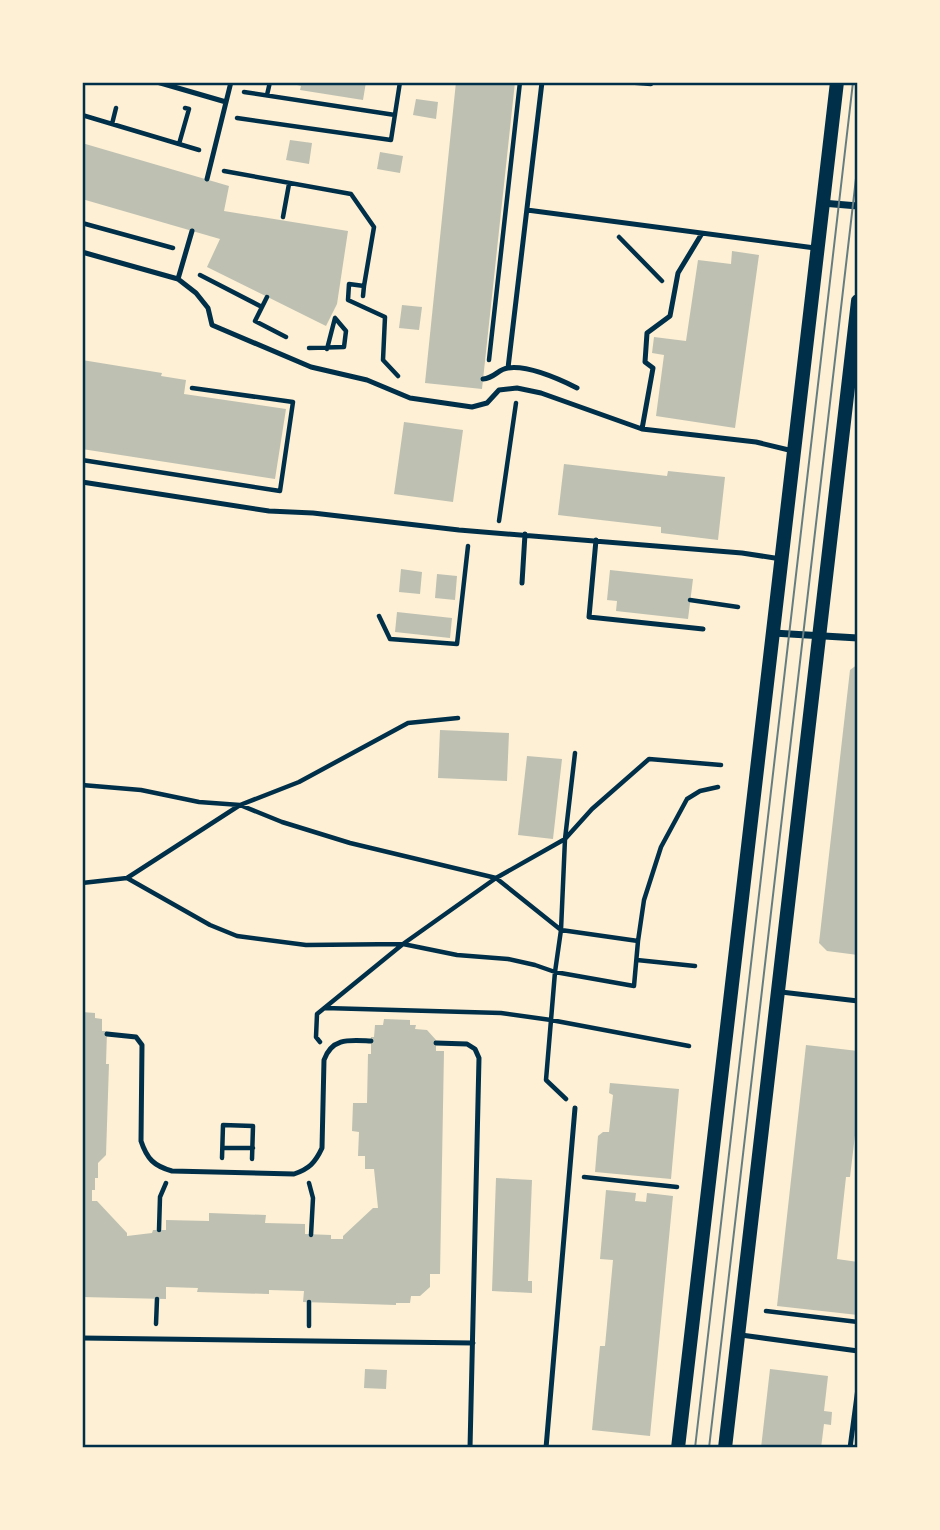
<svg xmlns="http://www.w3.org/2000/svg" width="940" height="1530" font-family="'Alegreya Sans',sans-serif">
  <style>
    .building { fill: #bec0b2 }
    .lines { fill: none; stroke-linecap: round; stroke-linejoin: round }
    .path { stroke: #003049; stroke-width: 4.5 }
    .service { stroke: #003049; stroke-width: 5 }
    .minor { stroke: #003049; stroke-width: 7 }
    .secondary { stroke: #003049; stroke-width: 14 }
    .tram { stroke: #657d81; stroke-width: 2 }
    .neatline { fill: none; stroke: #003049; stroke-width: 2.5 }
  </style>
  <rect width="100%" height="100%" fill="#fdf0d5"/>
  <path class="building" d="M285 82H366L363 100 300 90 301 86Z
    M456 82H515L482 389 425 383Z
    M416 99 438 102 436 119 413 115Z
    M290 140 312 143 309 164 286 160Z
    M82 143 229 186 224 211 348 231 337 304 326 326 207 267 220 239 82 199Z
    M380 152 403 156 400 173 377 169Z
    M732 251 759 255 735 428 656 416 664 355 652 353 654 337 686 341 698 260 731 264Z
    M402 305 422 307 419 330 399 328Z
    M82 360 162 373 161 376 186 380 184 394 286 409 275 479 82 449Z
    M404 422 463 430 453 502 394 494Z
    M564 464 667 476 668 471 725 477 718 540 661 533V527L558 515Z
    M401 569 422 572 420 594 399 592Z
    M610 570 693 579 688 619 616 611 617 601 607 600Z
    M437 574 457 576 455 600 435 598Z
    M397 612 452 618 450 638 395 632Z
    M858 664V955L827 951 819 943 850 670Z
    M440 730 509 733 507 781 438 778Z
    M527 756 562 759 553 839 518 835Z
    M82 1012 95 1013V1018L102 1019V1031H107L106 1064H109L106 1155 98 1163V1178H95V1190H92V1201H97L127 1233V1236L152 1233 153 1230H166V1220L209 1221V1213L266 1215 265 1223 305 1224V1234L331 1235V1239H343V1236L373 1208H378L374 1169H365V1156H358L359 1132 352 1131 353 1103H367L368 1054H371V1037H374L375 1025H383L384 1019 410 1020V1025H416L415 1029 427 1030 436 1040V1051H444L440 1274H430V1287L420 1296H411L410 1303H396V1305L303 1302 304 1291 269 1290V1294L197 1292 198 1288 166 1287V1299L82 1297Z
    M806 1045 858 1051V1110L850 1177H846L837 1259 858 1262V1315L777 1306Z
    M610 1083 679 1089 671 1179 595 1172 598 1136 603 1132H609L613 1095 609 1093Z
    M496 1178 532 1180 528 1281H532V1293L492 1291Z
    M606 1190 636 1193 635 1201 646 1202 647 1193 673 1196 650 1436 592 1430 600 1346H605L613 1260 600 1259Z
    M365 1369 387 1370 386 1389 364 1388Z
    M770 1369 828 1376 824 1411 832 1412 831 1425 824 1424 821 1448H761Z"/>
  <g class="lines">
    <path class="path" d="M625 82 651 84 654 82
      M244 92 395 115
      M267 95 270 82
      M82 115 199 150
      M237 118 391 140 400 82
      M112 124 116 108
      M179 144 189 109 185 108
      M224 171 351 194 374 227 364 286 349 284 348 300 385 317 383 360 398 376
      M283 217 289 184
      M82 223 173 248
      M619 237 662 281
      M200 275 262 307 255 321 286 337
      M363 296 364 286
      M262 307 267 297
      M309 348 344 347 346 331 335 318 327 349
      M489 360 520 82
      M82 460 280 491 293 402 192 388
      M499 521 516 403
      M690 600 738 607
      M379 616 390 639 457 644 468 546
      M82 785 141 790 199 802 240 805 282 822 350 843 496 878 561 930 638 941 634 986 555 972 535 965 508 959 457 955 403 944 306 945 237 936 210 925 127 878
      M82 883 127 878 240 805 299 782 408 723 458 718
      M638 941 644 900 661 847 687 799 700 791 718 787
      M637 960 695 966
      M325 1008 501 1013 551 1020 689 1046
      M320 1042 316 1037 317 1014 403 944 496 878 565 839 592 809 649 759 721 765
      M566 1099 546 1080 555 972 561 930 565 839 575 753
      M223 1148H253
      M222 1158 223 1125 253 1126 252 1159
      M584 1177 677 1187
      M309 1183 313 1198 311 1235
      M159 1230 160 1197 166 1183
      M766 1311 858 1322
      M156 1324 157 1299
      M309 1326V1302"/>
    <path class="service" d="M157 82 226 102
      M207 179 231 82
      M527 210 815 248
      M82 252 178 279 196 293 208 308 212 325 311 367 367 380 410 398 472 407 487 403 499 390 517 388 541 393 642 429 756 442 793 451
      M178 279 192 231
      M508 368 542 82
      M483 379C495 378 498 369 508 368 529 365 559 379 577 388
      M642 429 653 368 645 362 647 333 670 316 678 273 701 235
      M82 482 269 511 313 513 459 530 742 553 781 559
      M596 540 589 617 703 629
      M522 583 525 534
      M781 992 858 1001
      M107 1034 136 1037 142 1045 141 1141C147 1159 154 1166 172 1171L294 1174C309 1169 315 1163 322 1148L324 1060C332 1037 350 1040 371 1041
      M436 1043 467 1044 475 1049 479 1058 470 1448
      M741 1335 858 1351
      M82 1338 473 1343
      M546 1448 575 1108
      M850 1448 858 1388"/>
    <path class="minor" d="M822 203 858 206
      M773 633 858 638"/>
    <path class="secondary" d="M678 1448 837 82
      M725 1448 858 301"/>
    <path class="tram" d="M695 1448 853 82
      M709 1448 858 161"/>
  </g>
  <rect width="940" height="1530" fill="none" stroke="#fdf0d5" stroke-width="168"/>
  <rect x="84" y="84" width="772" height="1362" class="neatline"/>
</svg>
